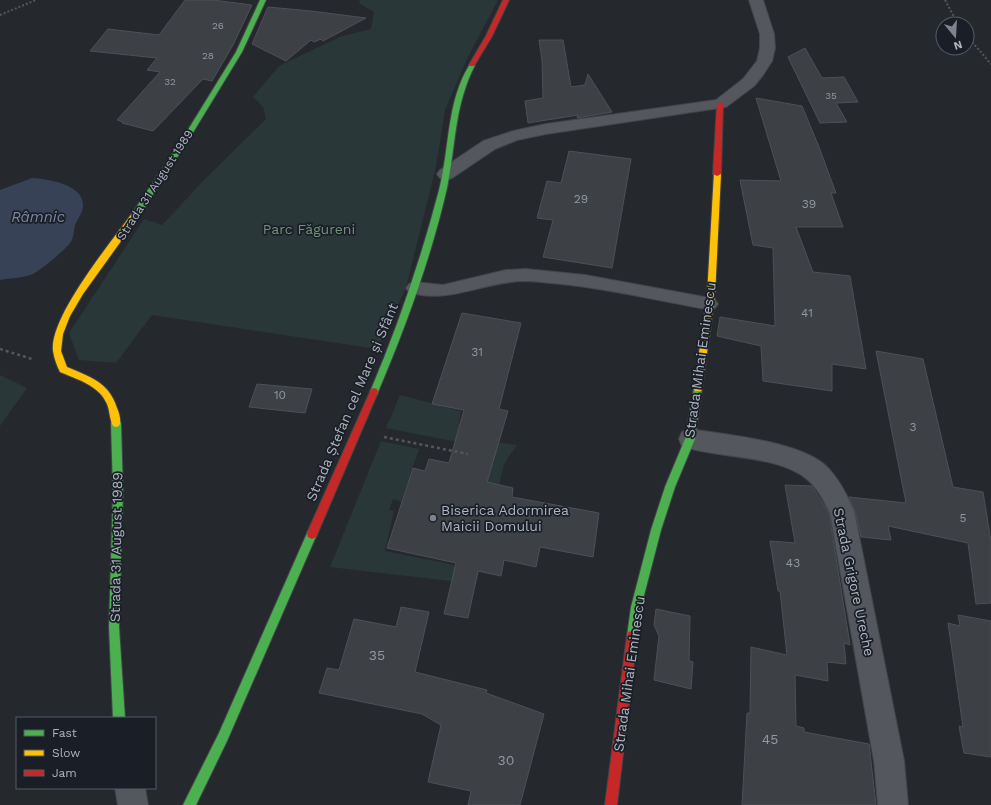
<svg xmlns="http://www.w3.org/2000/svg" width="991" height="805" font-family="'Work Sans',sans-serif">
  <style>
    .green { fill: #293738 }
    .water { fill: #374256 }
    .building { fill: #3d4045; stroke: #4d5056 }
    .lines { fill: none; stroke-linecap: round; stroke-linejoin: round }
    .lane-casing { stroke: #424549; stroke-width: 2 }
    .street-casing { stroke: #424549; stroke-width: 2 }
    .fast-casing { stroke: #424549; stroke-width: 2 }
    .slow-casing { stroke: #424549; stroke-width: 2 }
    .jam-casing { stroke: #424549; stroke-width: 2 }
    .path-far1 { stroke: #54575b; stroke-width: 2; stroke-dasharray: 2 2; stroke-linecap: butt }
    .path { stroke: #54575b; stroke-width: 2.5; stroke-dasharray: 3 3; stroke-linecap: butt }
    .lane { fill: #54575d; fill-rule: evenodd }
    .street { fill: #54575d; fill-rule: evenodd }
    .fast { fill: #4caf50; fill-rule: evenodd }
    .slow { fill: #ffc107; fill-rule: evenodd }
    .jam { fill: #c62828; fill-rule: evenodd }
    .poi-dot { fill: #7e838d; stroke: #1a1f27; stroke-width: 1.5 }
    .labels { text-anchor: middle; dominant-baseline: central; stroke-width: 3.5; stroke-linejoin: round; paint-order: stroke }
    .far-number-label { font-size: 10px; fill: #9297a1 }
    .far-street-label { font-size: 12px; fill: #aeb4c0; stroke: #1a1f27 }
    .number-label { font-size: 12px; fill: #9297a1 }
    .park-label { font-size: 14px; fill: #71937b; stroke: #1a1f27 }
    .street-label { font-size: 14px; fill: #aeb4c0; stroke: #1a1f27 }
    .poi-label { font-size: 14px; fill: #aeb4c0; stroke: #1a1f27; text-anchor: start }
    .near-number-label { font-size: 14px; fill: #9297a1 }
    .water-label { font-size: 15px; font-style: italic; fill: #7b8aa5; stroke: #1a1f27 }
  </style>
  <rect width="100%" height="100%" fill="#25292e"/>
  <path class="green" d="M360 0H498L466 61 445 110 436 166 406 288 377 349 152 315 116 363 79 360 69 333 144 219 162 225 204 180 266 119 263 107 253 97 279 66 342 36 371 29 374 12 359 3Z
    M0 375 27 388 0 426Z
    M400 395 461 411 459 423 483 428 480 440 517 445 504 464 476 584 330 567 381 441 419 449 401 502 393 499 389 510 394 511 385 551 459 566 458 442 386 428Z"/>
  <path class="water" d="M32 178C47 179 83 184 83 205 83 213 78 218 75 225 74 230 74 235 72 240 69 247 41 270 33 274 24 278 10 278 0 280V190Z"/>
  <path class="building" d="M185 0H213L252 5 233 45 212 81 203 79 153 131 122 123 123 122 117 120 160 72 147 70 157 58 90 51 108 29 159 35Z
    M268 7 311 11 366 18 323 41 321 39 314 42 311 40 286 61 252 44Z
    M539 40H563L571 87 585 85 588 74 612 112 577 118 578 115 528 123 525 101 543 98 542 60Z
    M805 48 822 78 844 77 858 102 836 103 847 122 820 123 788 57Z
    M756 98 802 106 819 147 836 193H831L843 227H796L813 272 850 276 866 369 832 364V391L763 381 761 346 717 336 720 317 775 326 773 248 753 245 740 180 781 181Z
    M569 151 631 159 612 268 543 257 553 220 537 218 547 181 561 183Z
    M462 313 521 323 499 409 508 411 487 482 513 488 512 497 599 513 593 557 540 547 536 567 504 560 501 576 478 571 468 618 444 614 456 563 387 548 413 468 425 471 429 459 449 463 464 410 432 404Z
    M876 351 923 359 953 487 983 492 991 541V603L976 604 968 543 888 526 891 540 861 537 855 511 849 497 906 503Z
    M257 384 312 389 305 413 249 407Z
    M785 485 812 486 829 513 850 645 844 643 846 664 827 662 828 681 795 675 796 726 804 728V732L869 744 876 805H742L747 713H750L751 647 787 655 780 591H778L770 541 795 543Z
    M401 607 429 612 415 672 487 690 486 693 544 714 520 805H468L471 791 428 782 441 725 422 714 319 693 327 668 339 670 354 619 396 627Z
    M656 609 690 616 689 661 693 662 691 689 654 680 659 636 654 625Z
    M958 615 991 621V757L964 753 959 726 963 727 948 623 960 626Z"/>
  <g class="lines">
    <g class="lane-casing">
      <path id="lane" d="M526 269 585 275 710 298 715 300 718 304 715 308 710 310C660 301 611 289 561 284 549 283 536 281 525 281 485 281 448 305 409 292L406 288 409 284 414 282 443 285 506 270Z"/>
    </g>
    <g class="street-casing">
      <path id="street" d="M749 0H763L774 34 775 48 772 61 763 75 754 86 726 107 546 134 517 140 495 149 452 178 446 180 440 178 437 174 440 170 483 141 513 131 546 124 716 100 743 79 757 61 760 48V34Z
        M690 429C727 435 797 441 825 465 838 477 847 495 854 511L904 761 908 805H878L874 761 830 513C824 501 818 489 808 480 779 454 718 459 682 446L679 439 682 432Z
        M115 788H145L148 805H118Z"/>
    </g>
    <g class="fast-casing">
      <path id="fast" d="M260 0H266L242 52 189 139 139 216H133V212L183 138 236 52Z
        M470 64 475 65C454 106 456 145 447 188 431 258 406 326 378 392L377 395H371L370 392C398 326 421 259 439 190 450 148 446 102 470 64Z
        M698 384 701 385 702 388 695 439 675 487 661 530 641 607 637 636 636 640 632 641 628 640 627 636 631 607 651 530 665 487 685 439 694 388 695 385Z
        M116 419 119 420 121 423 123 492 119 627 125 718H113L109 627 113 492 111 423 113 420Z
        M312 529 316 531 317 534 227 741 196 805H183L219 733 308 531Z"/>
    </g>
    <g class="slow-casing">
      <path id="slow" d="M714 172H720L721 174 715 296 702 388 701 391H695L694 388 707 296Z
        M136 211 139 212V216L83 294 70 316 63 334 61 351 67 367C90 377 109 382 117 408 119 413 122 421 119 426L116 427 113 426C109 418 110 409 106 402 98 385 76 379 60 372 57 366 54 358 53 351 49 317 112 241 133 212Z"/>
    </g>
    <g class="jam-casing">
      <path id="jam" d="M503 0H509L492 36 474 66H470L469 65 486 36Z
        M720 102 723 104 721 174 717 176 713 174 717 104Z
        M374 388 377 389 378 392 316 537 312 539 308 537 307 534 308 531 370 392 371 389Z
        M632 631 636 632 637 636 617 805H605L627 636 628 632Z"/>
    </g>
    <path class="path-far1" d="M945 0 958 24
      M0 15 36 0
      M967 36 991 64"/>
    <path class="path" d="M0 349 32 359
      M384 437 468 454"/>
    <use href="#lane" class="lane"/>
    <use href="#street" class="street"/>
    <use href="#fast" class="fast"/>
    <use href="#slow" class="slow"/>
    <use href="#jam" class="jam"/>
  </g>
  <circle class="poi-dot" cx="433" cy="518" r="4"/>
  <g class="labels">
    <g class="far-number-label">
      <text x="218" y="25">26</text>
      <text x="208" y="55">28</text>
      <text x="170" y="81">32</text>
      <text x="831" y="95">35</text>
    </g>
    <g class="far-street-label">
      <text transform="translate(155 185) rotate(-57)">Strada 31 August 1989</text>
    </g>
    <g class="number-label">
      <text x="581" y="199">29</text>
      <text x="809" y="204">39</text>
      <text x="807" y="313">41</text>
      <text x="477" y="352">31</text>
      <text x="280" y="395">10</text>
      <text x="913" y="427">3</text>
      <text x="963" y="518">5</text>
      <text x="793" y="563">43</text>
    </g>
    <g class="park-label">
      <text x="309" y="229">Parc Făgureni</text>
    </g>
    <g class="street-label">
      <text transform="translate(700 360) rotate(-82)">Strada Mihai Eminescu</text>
      <text transform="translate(352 402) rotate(-67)">Strada Ștefan cel Mare și Sfânt</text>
      <text transform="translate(116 547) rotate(-89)">Strada 31 August 1989</text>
      <text transform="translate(854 582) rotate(78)">Strada Grigore Ureche</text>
      <text transform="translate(629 674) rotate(-82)">Strada Mihai Eminescu</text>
    </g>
    <g class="poi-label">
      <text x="441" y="510">Biserica Adormirea<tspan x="441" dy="16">Maicii Domului</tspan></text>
    </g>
    <g class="near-number-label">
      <text x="377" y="655">35</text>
      <text x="770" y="739">45</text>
      <text x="506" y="760">30</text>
    </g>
    <g class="water-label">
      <text x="38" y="217">Râmnic</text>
    </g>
  </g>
  <rect x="16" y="717" width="140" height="72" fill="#1a1f27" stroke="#555b64"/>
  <rect x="24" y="730" width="20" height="6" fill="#4caf50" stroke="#555b64"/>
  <text x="52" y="737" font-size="12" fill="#aeb4c0">Fast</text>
  <rect x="24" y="750" width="20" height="6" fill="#ffc107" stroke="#555b64"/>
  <text x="52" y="757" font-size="12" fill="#aeb4c0">Slow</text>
  <rect x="24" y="770" width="20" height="6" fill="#c62828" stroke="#555b64"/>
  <text x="52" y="777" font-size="12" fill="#aeb4c0">Jam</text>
  <g transform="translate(955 36) rotate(162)"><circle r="19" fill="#1a1f27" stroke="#555b64"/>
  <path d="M0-3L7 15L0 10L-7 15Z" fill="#7e838d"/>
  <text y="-6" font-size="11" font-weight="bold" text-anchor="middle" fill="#aeb4c0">N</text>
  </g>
</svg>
